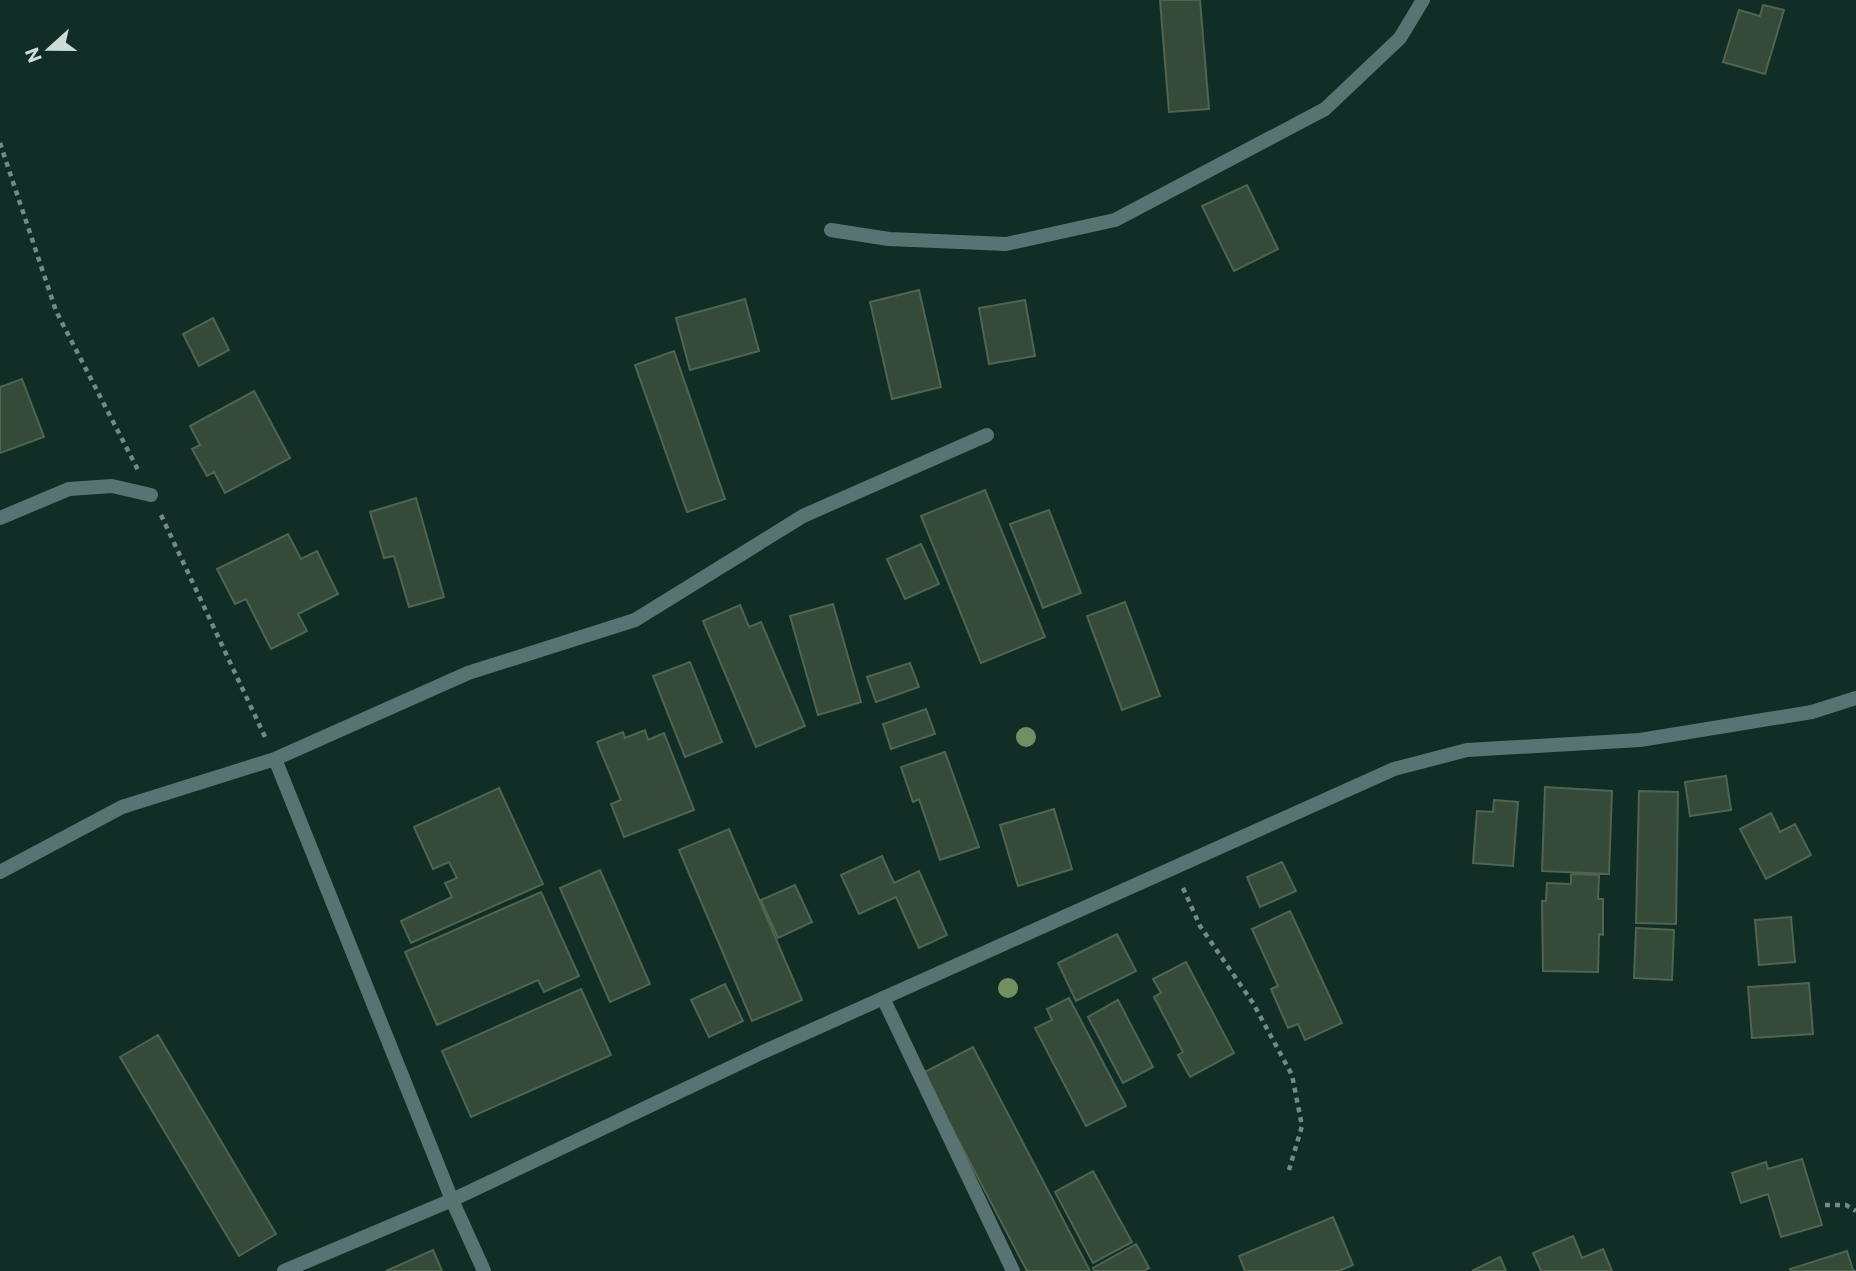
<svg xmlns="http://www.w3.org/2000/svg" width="1856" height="1271" font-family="Commissioner,sans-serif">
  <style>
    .building { fill: #354a38; stroke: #4f6552; stroke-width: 2 }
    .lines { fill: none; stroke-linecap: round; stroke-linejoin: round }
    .path { stroke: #748b84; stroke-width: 4.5; stroke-dasharray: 5 5; stroke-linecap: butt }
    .service { stroke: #597373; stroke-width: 14 }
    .minor { stroke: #597373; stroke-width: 14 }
    .tree { fill: #728e63 }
  </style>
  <rect width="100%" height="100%" fill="#102e26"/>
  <path class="building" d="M1160 0H1200L1209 109 1169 112Z
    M1763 5 1784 10 1765 74 1723 62 1739 10 1760 16Z
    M1247 185 1278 249 1234 271 1202 206Z
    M919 290 941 387 892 399 870 302Z
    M745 299 759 351 690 370 676 318Z
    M1025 300 1035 356 989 364 979 308Z
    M213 318 229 350 199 366 183 334Z
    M674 351 725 499 687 512 635 365Z
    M22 379 44 437 0 453V387Z
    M254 391 290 458 225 493 214 472 207 476 192 449 200 445 190 426Z
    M985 490 1045 637 981 663 921 516Z
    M416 498 444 597 409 607 394 556 384 558 370 512Z
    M1049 510 1081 593 1043 608 1010 524Z
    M288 534 301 559 317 551 338 594 298 614 307 631 271 649 246 599 235 604 217 569Z
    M921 544 939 584 905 599 887 559Z
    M1125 602 1160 696 1122 710 1087 616Z
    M833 604 861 702 818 715 790 616Z
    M740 605 749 627 761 622 805 726 756 747 703 621Z
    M690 662 722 742 685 757 653 676Z
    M910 663 919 687 876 702 867 677Z
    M926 709 935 734 891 749 883 724Z
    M645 730 648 740 664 733 694 810 624 837 611 804 621 800 597 742 623 732 625 738Z
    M945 752 979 847 940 860 919 799 913 802 901 767Z
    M1726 776 1731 810 1690 816 1685 782Z
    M1545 787 1612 791 1609 874 1542 871Z
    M499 788 543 884 411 943 401 921 452 897 445 883 457 878 449 862 433 869 414 827Z
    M1639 791 1678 792 1676 924 1636 923Z
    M1494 800 1518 802 1513 866 1473 863 1477 811 1493 812Z
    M1054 809 1072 869 1018 886 1000 825Z
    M1771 813 1780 832 1795 824 1811 855 1766 879 1740 829Z
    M729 829 802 1000 752 1021 679 850Z
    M882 856 894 883 919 871 947 935 919 948 896 897 859 914 841 875Z
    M1282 862 1296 891 1260 907 1247 877Z
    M600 870 650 984 610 1002 560 888Z
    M1571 874 1599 875 1598 899H1603V935L1599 934 1598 972 1543 971 1542 901H1546L1547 883 1571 884Z
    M795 885 812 922 778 938 761 900Z
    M541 892 579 976 544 992 538 980 437 1025 405 952Z
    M1290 911 1342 1023 1305 1040 1298 1024 1288 1028 1271 989 1278 986 1252 929Z
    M1791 917 1795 962 1759 965 1755 920Z
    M1636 928 1674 930 1672 980 1634 978Z
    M1117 934 1136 971 1076 1001 1058 963Z
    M1186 962 1234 1053 1190 1077 1178 1055 1183 1052 1154 997 1161 993 1153 979Z
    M1809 983 1813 1034 1752 1038 1748 987Z
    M725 984 743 1021 709 1037 691 1000Z
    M581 989 611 1055 471 1117 442 1051Z
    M1069 998 1126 1106 1086 1126 1035 1028 1052 1020 1047 1009Z
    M1118 1000 1153 1067 1123 1083 1088 1017Z
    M158 1035 276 1234 239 1256 120 1057Z
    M973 1047 1090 1271H1027L923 1073Z
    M1802 1159 1822 1225 1781 1237 1768 1194 1741 1203 1732 1173 1766 1162 1768 1169Z
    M1093 1171 1132 1242 1093 1263 1055 1192Z
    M1333 1217 1353 1265 1339 1271H1245L1239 1256Z
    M1573 1236 1582 1258 1603 1249 1612 1271H1541L1533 1253Z
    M1136 1244 1149 1268 1144 1271H1094L1093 1268Z
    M433 1250 442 1271H386Z
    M1847 1251 1853 1270 1856 1271H1791L1790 1269Z
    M1500 1257 1506 1271H1472Z"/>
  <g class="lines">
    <path class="path" d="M0 143 56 311 138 470
      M161 515 266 739
      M1183 888 1200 926 1253 1003 1292 1075 1302 1126 1289 1170
      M1825 1205H1846L1856 1211"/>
    <path class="service" d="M0 518 69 489 112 486 151 495
      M883 998 1013 1271"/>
    <path class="minor" d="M831 230 889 239 1006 244 1115 220 1325 109 1400 38 1423 0
      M275 759 452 1200 484 1271
      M0 872 122 807 275 759 468 673 635 620 803 516 987 435
      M284 1271 452 1200 763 1052 1394 769 1467 750 1640 740 1812 712 1856 698"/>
  </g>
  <g class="tree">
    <circle cx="1026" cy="737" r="10"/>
    <circle cx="1008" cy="988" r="10"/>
  </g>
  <g transform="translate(49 49) rotate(249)" stroke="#102e26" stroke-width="5" paint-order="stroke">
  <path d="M0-5L12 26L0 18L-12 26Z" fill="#ccddd7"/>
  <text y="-10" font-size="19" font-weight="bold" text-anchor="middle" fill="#ccddd7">N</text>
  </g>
</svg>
